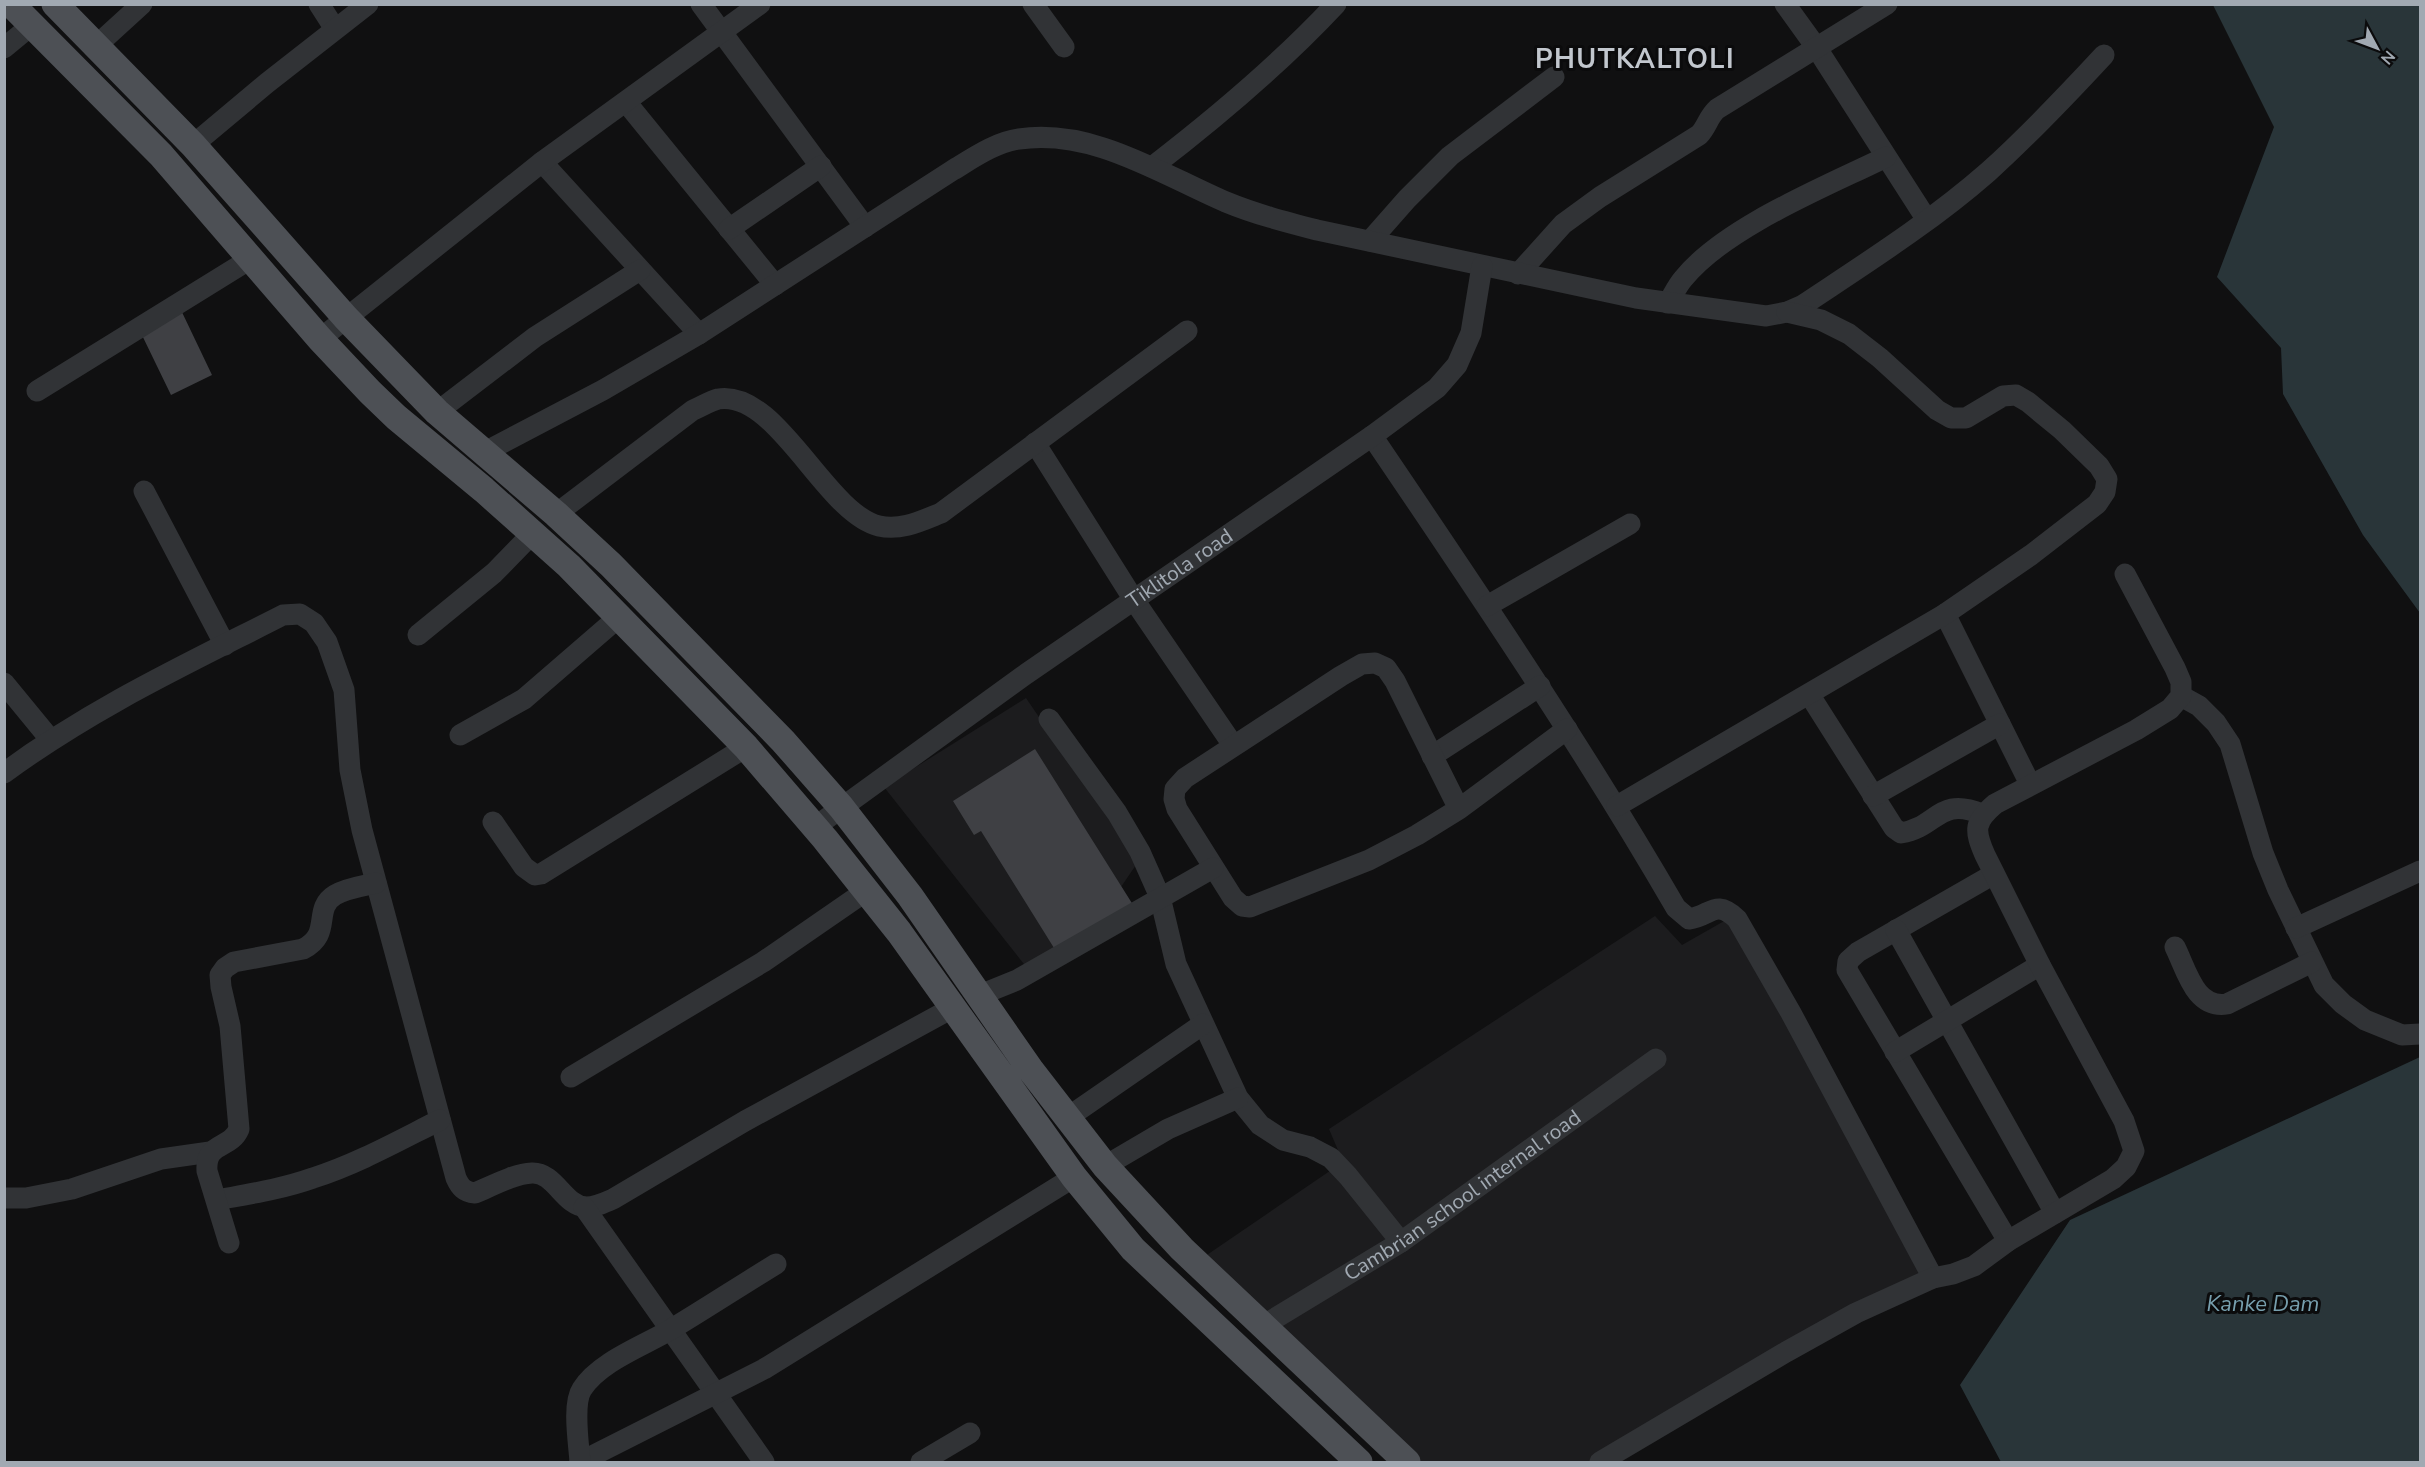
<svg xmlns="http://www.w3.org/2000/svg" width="2425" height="1467" font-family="'Nunito Sans',sans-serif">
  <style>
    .built { fill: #1c1c1e }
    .water { fill: #293539 }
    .building { fill: #3f4044 }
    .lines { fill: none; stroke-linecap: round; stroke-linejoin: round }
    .minor { stroke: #313336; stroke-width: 21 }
    .major { stroke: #4d5055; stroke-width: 27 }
    .labels { text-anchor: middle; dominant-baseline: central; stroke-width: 6; stroke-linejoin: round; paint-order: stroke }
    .street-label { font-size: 21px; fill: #a1a9b2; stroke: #0b0b0c }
    .water-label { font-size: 22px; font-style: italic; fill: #779fae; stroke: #0b0b0c }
    .district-label { font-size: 27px; font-weight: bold; letter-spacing: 1.5px; fill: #c2c7ce; stroke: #0b0b0c }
  </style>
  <rect width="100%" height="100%" fill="#101011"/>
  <path class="built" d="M1026 698 1138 862 1074 956 1035 978 884 787Z
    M1655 916 1682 945 1733 916 1926 1278 1602 1462H1419L1198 1261 1343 1162 1329 1129Z"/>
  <path class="water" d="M2213 5H2420V613L2363 535 2283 394 2281 348 2217 277 2274 127Z
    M2420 1057V1462H2001L1960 1385 2070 1220Z"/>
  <path class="building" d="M180 308 212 375 171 395 139 329Z
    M1035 749 1135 908 1059 956 981 831 974 835 953 801Z"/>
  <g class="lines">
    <g class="minor">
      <path d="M319 4 335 29"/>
      <path d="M701 4 865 227"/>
      <path d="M1033 4 1064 47"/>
      <path d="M1785 4 1816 47 1927 220"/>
      <path d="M96 46 142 4"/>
      <path d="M4 48 33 24"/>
      <path d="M626 102 775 285"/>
      <path d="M193 145 267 83 368 4"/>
      <path d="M542 162 699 334"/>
      <path d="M1152 167C1217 117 1280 64 1336 4"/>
      <path d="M729 229 821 166"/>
      <path d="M1370 241 1407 199 1450 156 1554 77"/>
      <path d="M1518 274 1563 224 1600 197 1699 135C1707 127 1708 117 1717 109L1887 4"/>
      <path d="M1668 303C1673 295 1677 286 1683 279 1725 227 1825 187 1886 157"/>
      <path d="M320 339 542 162 760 4"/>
      <path d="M37 391 252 258"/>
      <path d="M437 412 535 337 640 270"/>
      <path d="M1372 436C1477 591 1582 746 1676 908L1689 919C1711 916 1715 898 1737 919L1791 1013 1933 1278"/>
      <path d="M1035 443 1134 600 1233 745"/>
      <path d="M483 453 603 390 699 334 953 170C973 158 996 142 1019 139 1092 128 1161 174 1226 202 1255 214 1286 222 1317 230L1636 298 1766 316 1787 312 1803 305C1866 263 1931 222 1988 172 2029 135 2066 96 2104 55"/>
      <path d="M144 491 225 645"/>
      <path d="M556 514 693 410C701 407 710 401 718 399 777 389 825 513 879 526 901 531 921 521 941 513L1187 331"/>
      <path d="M1487 606 1630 524"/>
      <path d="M1945 614 2030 784"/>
      <path d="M418 635 494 573 533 533"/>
      <path d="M4 683 50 739"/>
      <path d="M1809 694 1894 828 1901 833C1938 827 1938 796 1982 814"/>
      <path d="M2181 696 2199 706 2216 723 2230 744 2263 853 2278 890 2324 985 2343 1004 2365 1020 2402 1035 2420 1034"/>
      <path d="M1049 719 1117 813 1140 852 1160 897 1176 964 1238 1098 1260 1125 1283 1140 1310 1147 1331 1158 1348 1176 1401 1242"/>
      <path d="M460 735 524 699 620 616"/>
      <path d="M1432 756 1540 686"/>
      <path d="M4 773C94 707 185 665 283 615L300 614 314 623 327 642 344 690 350 770 362 830 456 1178C460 1187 464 1192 475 1193 492 1186 513 1174 532 1173 555 1172 564 1206 586 1207 595 1207 604 1203 613 1199L745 1121 954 1007"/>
      <path d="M1873 796 2000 724"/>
      <path d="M1617 806 1945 614 2031 555 2097 504 2105 492 2107 479 2099 466 2062 430 2028 402 2016 395 2003 396 1966 418H1951L1937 410 1880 358 1849 334 1821 320 1787 312"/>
      <path d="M1459 809 1395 681 1386 668 1375 663 1362 664 1341 676 1185 778 1175 789 1174 799 1177 809 1233 898 1242 906 1250 907 1369 860 1417 835 1459 809 1567 729"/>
      <path d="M493 822 524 867 535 875 541 874 746 747"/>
      <path id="s1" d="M815 827 1026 674 1372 436 1437 388 1457 365 1471 333 1482 266"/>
      <path d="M1994 874 1858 952 1848 961 1847 970 2008 1241"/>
      <path d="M2296 928 2420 871"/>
      <path d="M1896 930 2055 1213"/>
      <path d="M2175 947C2187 971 2195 1009 2227 1004L2312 962"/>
      <path d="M980 995 1017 980 1213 868"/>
      <path d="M1895 1052 2040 965"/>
      <path d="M571 1077 763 962 866 891"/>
      <path d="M1067 1118 1203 1024"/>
      <path d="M1105 1166 1168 1129 1238 1098"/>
      <path d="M4 1198H26L72 1189 161 1159 210 1152"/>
      <path d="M217 1200C249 1194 282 1189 313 1178 357 1164 398 1141 440 1120"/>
      <path d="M584 1207 764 1462"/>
      <path d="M229 1243 207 1171C205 1141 230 1150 239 1129L230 1026 221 987 220 975 225 968 234 962 303 949C333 934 312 909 335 895 347 888 363 886 376 883"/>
      <path id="s2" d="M1264 1325 1401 1242 1656 1059"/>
      <path d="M580 1462 764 1369 1074 1177"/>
      <path d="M580 1462C579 1445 572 1404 582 1389 599 1362 643 1346 670 1330 705 1309 740 1286 776 1264"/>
      <path d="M921 1462 970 1433"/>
      <path d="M1600 1462 1786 1352 1856 1313 1933 1278 1953 1274 1974 1266 2008 1241 2113 1179 2126 1167 2134 1151 2124 1121 2040 965 1985 855C1974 830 1974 822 1995 804L2136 730 2170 709 2181 696V682L2175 668 2125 574"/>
    </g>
    <path class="major" d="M11 4 161 155 320 339 370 392 396 417 484 490 569 566 746 747 825 839 899 932 1074 1177 1133 1249 1359 1462
      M55 4 193 145 346 318 437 412 556 514 611 565 783 741 841 807 910 896 1030 1069 1105 1166 1182 1249 1407 1462"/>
  </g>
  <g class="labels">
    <g class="street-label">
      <text stroke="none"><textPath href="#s1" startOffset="447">Tiklitola road</textPath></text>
      <text stroke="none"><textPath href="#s2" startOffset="237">Cambrian school internal road</textPath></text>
    </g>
    <g class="water-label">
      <text x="2263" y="1304">Kanke Dam</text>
    </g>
    <g class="district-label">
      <text x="1635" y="59">PHUTKALTOLI</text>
    </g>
  </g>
  <rect width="2425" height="1467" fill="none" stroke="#a1a9b2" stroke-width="12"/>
  <g transform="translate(2377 48) rotate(131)" stroke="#0b0b0c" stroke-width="4.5" paint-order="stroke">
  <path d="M0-4.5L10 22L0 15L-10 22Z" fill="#a1a9b2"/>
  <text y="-9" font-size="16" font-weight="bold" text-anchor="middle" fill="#a1a9b2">N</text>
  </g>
</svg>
